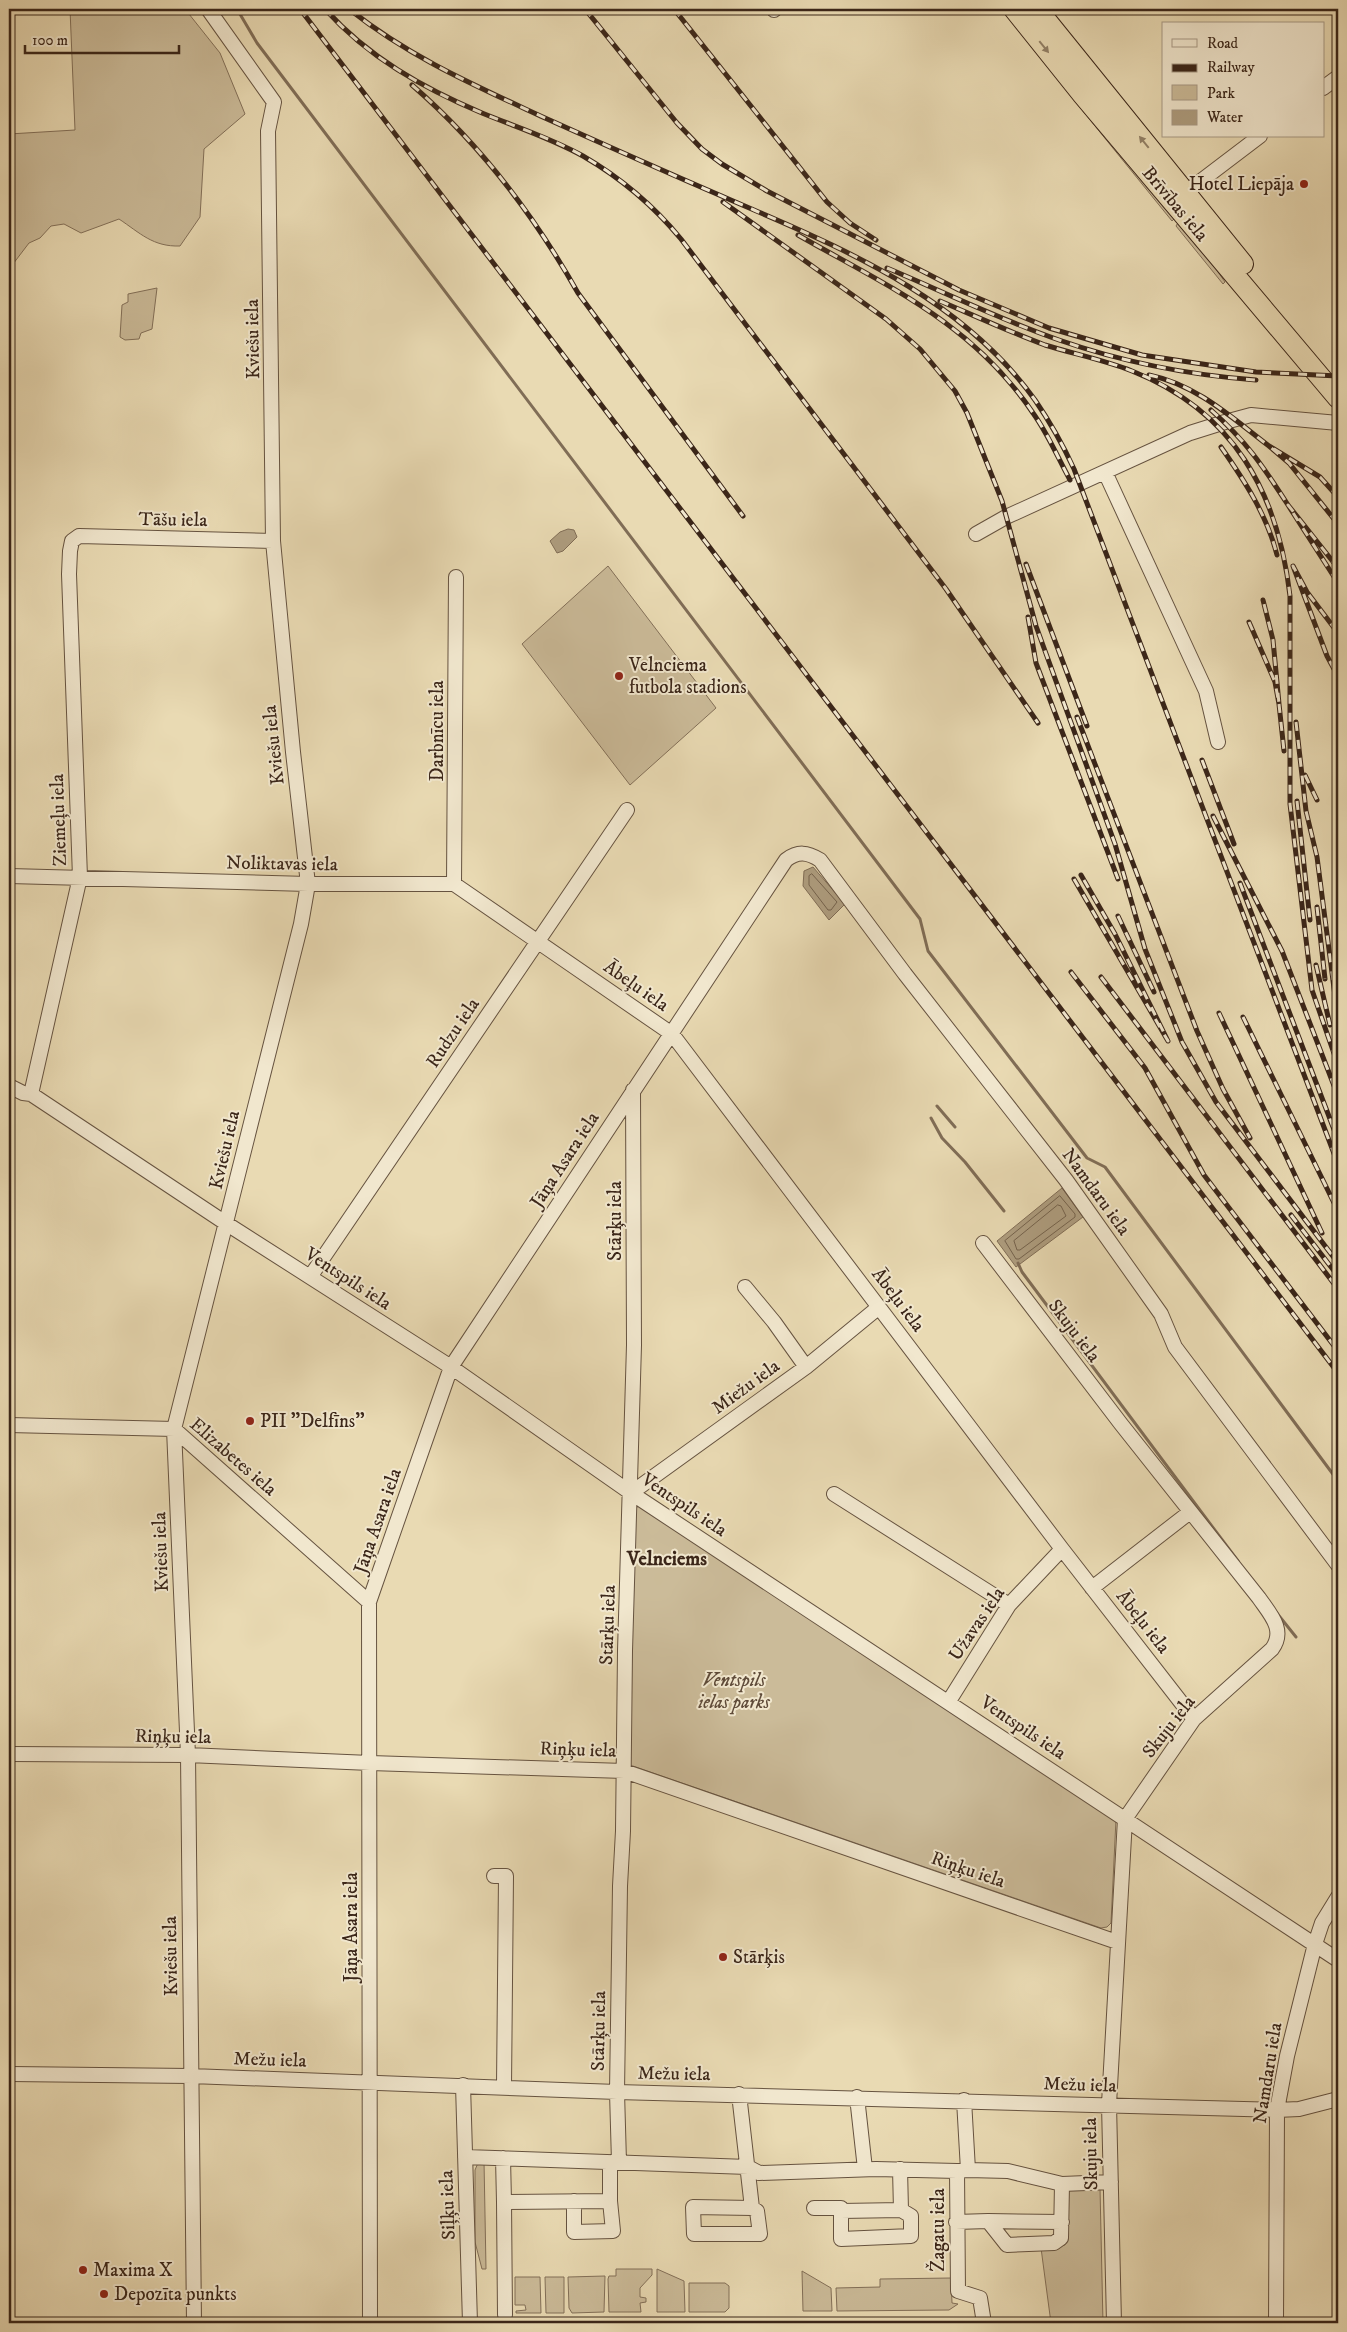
<svg xmlns="http://www.w3.org/2000/svg" width="1347" height="2332" font-family="'IM FELL DW Pica',serif">
  <style>
    .green { fill: #cbbb99; stroke: #837059 }
    .water { fill: #ae9d7f; stroke: #806d56 }
    .lines { fill: none; stroke-linecap: round; stroke-linejoin: round }
    .shore { stroke: #74624c; stroke-width: 1 }
    .stream { stroke: #806d56; stroke-width: 3 }
    .minor-casing { stroke: #665340; stroke-width: 16 }
    .highway-casing { stroke: #3b2619; stroke-width: 22 }
    .minor { stroke: #f1e7ce; stroke-width: 14 }
    .highway { stroke: #e9dab3; stroke-width: 20 }
    .rail-casing { stroke: #3b2619; stroke-width: 5 }
    .rail { stroke: #f1e7ce; stroke-width: 3; stroke-dasharray: 9; stroke-linecap: butt }
    .oneway { fill: #928066 }
    .poi-dot { fill: #8f2418; stroke: #f1e7ce; stroke-width: 2 }
    .labels { text-anchor: middle; dominant-baseline: central; stroke-width: 4; stroke-linejoin: round; paint-order: stroke }
    .poi-label { font-size: 19px; fill: #3b2619; stroke: #f1e7ce; text-anchor: start }
    .street-label { font-size: 19px; fill: #3b2619; stroke: #f1e7ce }
    .park-label { font-size: 19px; font-style: italic; fill: #5f4b39; stroke: #f1e7ce }
    .neighbourhood-label { font-size: 20px; font-weight: bold; fill: #3b2619; stroke: #f1e7ce }
  </style>
  <rect width="100%" height="100%" fill="#e9dab3"/>
  <filter id="stains"><feTurbulence type="fractalNoise" baseFrequency=".004" numOctaves="4"/><feColorMatrix values="0 0 0 0 .2 0 0 0 0 .09 0 0 0 0 .02 0 0 0 .5 -.17"/></filter>
  <radialGradient id="worn" r=".72"><stop offset=".6" stop-color="#630" stop-opacity="0"/><stop offset="1" stop-color="#630" stop-opacity=".3"/></radialGradient>
  <path class="green" d="M70 9H185L220 53 245 114 204 149 200 217 180 246C153 247 140 233 119 219L81 233 64 224 51 226 40 238 29 243 13 264H9V134L75 130Z
    M1078 105H1082L1175 218 1172 221Z
    M1179 221 1202 249 1225 282 1223 284 1176 226Z
    M157 288 152 329 141 333 139 339 125 340 120 337 122 305 128 302V294Z
    M608 566 716 708 630 785 522 644Z
    M638 1506 1116 1819 1111 1923 1107 1927 1101 1928 630 1765 628 1759 635 1510Z
    M484 2161 486 2269H482L475 2242V2170L478 2163Z
    M1100 2188 1103 2323H1051L1041 2248 1065 2245 1067 2190Z
    M616 2269H652V2275L640 2288V2297L646 2298V2302L640 2303 641 2312H609L608 2279 609 2276H616Z
    M657 2269 684 2281 685 2312H657Z
    M802 2271 831 2288 832 2311H803Z
    M605 2276 604 2312 572 2313 569 2308 568 2277Z
    M515 2277H540L541 2313H516V2311L526 2310 525 2305H515Z
    M545 2277H564V2313H546Z
    M951 2278 952 2303 958 2304 949 2310 837 2311 836 2288 880 2287V2279Z
    M689 2283H725L729 2286V2308L725 2312H689Z"/>
  <path class="water" d="M568 529 574 530 577 537 563 551 557 553 550 541 560 532Z
    M813 867 845 904 829 920 803 886 804 871Z
    M1062 1188 1083 1217 1016 1267 997 1241Z"/>
  <g class="lines">
    <path class="shore" d="M812 874 837 902 831 910H828L809 885V876Z
      M1060 1196 1075 1214V1217L1019 1259H1016L1005 1241Z
      M1058 1205 1061 1206 1066 1216 1020 1250H1017L1014 1241Z"/>
    <path class="stream" d="M237 9 257 43 920 919 928 951 1087 1158 1105 1167 1338 1481
      M937 1106 955 1127
      M931 1118 942 1138 965 1162 1004 1211
      M1018 1263 1022 1272 1238 1561
      M1276 1612 1296 1637"/>
    <g class="minor-casing">
      <path id="minor" d="M774 10 775 9
        M1323 88 1338 77
        M1185 193 1260 136
        M1105 472 1206 691 1218 742
        M976 534 1006 517 1190 433 1225 422 1251 415 1338 423
        M9 876 308 884H454L672 1034 1062 1549 1194 1719
        M454 884 456 577
        M9 1086 23 1093 31 1094 227 1224 451 1367 631 1493 1338 1960
        M31 1094 80 877 69 574 70 551 72 541 79 536 273 541
        M983 1243 1121 1424 1259 1598C1270 1614 1286 1630 1272 1649L1194 1719 1125 1819 1109 2104 1114 2323
        M310 1277 627 810
        M745 1287 774 1322 806 1367
        M9 1425 174 1429 369 1602
        M631 1493 806 1367 879 1307
        M834 1494 1009 1605
        M1092 1588 1190 1512
        M949 1701 1009 1605 1062 1549
        M9 1754 188 1755 370 1763 624 1771 1117 1942
        M494 1876H506L504 2087
        M9 2074 191 2076 617 2092 1277 2110 1299 2109 1338 2099
        M463 2085 470 2323
        M739 2094 752 2208 757 2211 760 2234H694L693 2207 752 2208
        M857 2097 865 2169
        M964 2100 968 2170 957 2171 958 2291 980 2298 984 2323
        M465 2157 748 2167 759 2173 876 2169 957 2171
        M503 2158 504 2202
        M619 2162 617 2092 620 1886 623 1831 625 1651 634 1345 633 1090
        M900 2169 901 2210
        M1062 2184 1111 2182
        M574 2201V2232L613 2231 610 2201
        M814 2208H841V2239L911 2236V2216L901 2210 841 2211
        M988 2221 1062 2222
        M956 2222 988 2221 1007 2245 1054 2243 1061 2238 1062 2184 1008 2171 968 2170
        M505 2315 504 2202 610 2201V2163
        M194 2323 188 1755 174 1429 301 924 308 884 293 752 273 541 268 131 274 102 208 9
        M370 2323 369 1602 451 1367 786 860C798 851 807 852 820 860L905 974 1066 1180 1161 1314 1175 1347 1338 1565
        M1276 2323 1277 2110 1287 2056 1315 1944 1322 1923 1338 1897"/>
    </g>
    <g class="highway-casing">
      <path id="highway" d="M1014 9 1082 94 1338 398
        M1037 9 1243 264"/>
    </g>
    <use href="#minor" class="minor"/>
    <use href="#highway" class="highway"/>
    <g class="rail-casing">
      <path id="rail" d="M300 9 1338 1373
        M325 9C368 57 423 88 482 113 516 127 551 138 583 156 621 178 653 205 681 239L946 589 1038 723
        M349 9C411 58 474 85 545 118 614 149 684 180 754 210 859 255 967 305 1035 400 1050 422 1063 445 1074 469L1338 1164
        M585 9 677 123 702 149 722 164 767 191 959 290 1049 328 1142 355 1256 372 1338 376
        M674 9 827 202 850 223 876 240
        M412 85C480 144 534 215 578 293L743 516
        M723 202 886 319 920 349 955 391 967 413 1002 501 1036 626 1115 844 1145 949 1182 1042 1216 1102 1338 1263
        M798 235C889 287 972 323 1033 413 1048 434 1058 458 1070 480
        M887 268C944 292 1001 320 1059 340 1122 362 1189 375 1256 380
        M940 301C975 316 1010 332 1045 345 1074 354 1104 360 1132 371 1233 411 1278 492 1290 596V804L1312 990 1338 1065
        M1149 375C1197 385 1231 417 1269 446
        M1211 410C1246 441 1263 466 1288 505
        M1221 447C1244 480 1267 515 1277 555
        M1338 497 1320 477 1269 446 1289 463 1338 524
        M1026 564 1087 726
        M1338 568 1288 505 1338 583
        M1028 617 1036 663 1118 879
        M1249 622 1275 682 1279 704 1273 640 1263 600
        M1334 669 1327 656 1293 566 1307 592 1338 633
        M1279 704 1284 751
        M1077 717 1197 1031 1223 1089 1250 1138
        M1296 722 1306 811 1317 857 1338 1019
        M1202 760 1234 844
        M1305 775 1317 800
        M1297 801 1310 920
        M1213 816 1282 951 1338 1096
        M1074 879 1168 1041 1115 934 1081 875
        M1240 883 1338 1140
        M1317 907 1325 979
        M1118 916 1154 992
        M1316 965 1330 1025
        M1071 972 1145 1068 1204 1175 1338 1351
        M1101 977 1338 1289
        M1219 1013 1322 1233
        M1243 1017 1338 1211
        M1291 1215 1338 1276"/>
    </g>
    <use href="#rail" class="rail"/>
  </g>
  <defs><path id="oneway-solid" d="M-6-.8H1V-3.2L6.5 0L1 3.2V.8H-6Z" transform="scale(1.25)"/></defs>
  <g class="oneway">
    <use href="#oneway-solid" transform="translate(1044 47) rotate(51)"/>
    <use href="#oneway-solid" transform="translate(1144 142) rotate(-129)"/>
  </g>
  <g class="poi-dot">
    <circle cx="1304" cy="184" r="5"/>
    <circle cx="619" cy="676" r="5"/>
    <circle cx="250" cy="1421" r="5"/>
    <circle cx="723" cy="1957" r="5"/>
    <circle cx="83" cy="2270" r="5"/>
    <circle cx="104" cy="2294" r="5"/>
  </g>
  <g class="labels">
    <g class="poi-label">
      <text x="1294" y="184" text-anchor="end">Hotel Liepāja</text>
      <text x="629" y="665">Velnciema<tspan x="629" dy="22">futbola stadions</tspan></text>
      <text x="260" y="1421">PII "Delfīns"</text>
      <text x="733" y="1957">Stārķis</text>
      <text x="93" y="2270">Maxima X</text>
      <text x="114" y="2294">Depozīta punkts</text>
    </g>
    <g class="street-label">
      <text transform="translate(1175 204) rotate(50)">Brīvības iela</text>
      <text transform="translate(253 339) rotate(-91)">Kviešu iela</text>
      <text transform="translate(173 520) rotate(1)">Tāšu iela</text>
      <text transform="translate(437 731) rotate(-90)">Darbnīcu iela</text>
      <text transform="translate(274 745) rotate(-96)">Kviešu iela</text>
      <text transform="translate(59 820) rotate(-92)">Ziemeļu iela</text>
      <text transform="translate(282 864) rotate(1)">Noliktavas iela</text>
      <text transform="translate(636 986) rotate(35)">Ābeļu iela</text>
      <text transform="translate(453 1033) rotate(-56)">Rudzu iela</text>
      <text transform="translate(225 1150) rotate(-77)">Kviešu iela</text>
      <text transform="translate(565 1160) rotate(-57)">Jāņa Asara iela</text>
      <text transform="translate(1096 1192) rotate(54)">Namdaru iela</text>
      <text transform="translate(615 1221) rotate(-90)">Stārķu iela</text>
      <text transform="translate(348 1279) rotate(33)">Ventspils iela</text>
      <text transform="translate(898 1300) rotate(53)">Ābeļu iela</text>
      <text transform="translate(1074 1331) rotate(53)">Skuju iela</text>
      <text transform="translate(746 1387) rotate(-36)">Miežu iela</text>
      <text transform="translate(233 1457) rotate(41)">Elizabetes iela</text>
      <text transform="translate(684 1505) rotate(34)">Ventspils iela</text>
      <text transform="translate(378 1521) rotate(-71)">Jāņa Asara iela</text>
      <text transform="translate(161 1552) rotate(-92)">Kviešu iela</text>
      <text transform="translate(1143 1622) rotate(52)">Ābeļu iela</text>
      <text transform="translate(977 1624) rotate(-56)">Užavas iela</text>
      <text transform="translate(608 1625) rotate(-88)">Stārķu iela</text>
      <text transform="translate(1169 1727) rotate(-52)">Skuju iela</text>
      <text transform="translate(1023 1728) rotate(34)">Ventspils iela</text>
      <text transform="translate(173 1737) rotate(1)">Riņķu iela</text>
      <text transform="translate(578 1750) rotate(2)">Riņķu iela</text>
      <text transform="translate(968 1870) rotate(19)">Riņķu iela</text>
      <text transform="translate(351 1927) rotate(-90)">Jāņa Asara iela</text>
      <text transform="translate(171 1956) rotate(-91)">Kviešu iela</text>
      <text transform="translate(599 2031) rotate(-89)">Stārķu iela</text>
      <text transform="translate(270 2060) rotate(2)">Mežu iela</text>
      <text transform="translate(1268 2073) rotate(-81)">Namdaru iela</text>
      <text transform="translate(674 2074) rotate(1)">Mežu iela</text>
      <text transform="translate(1080 2085) rotate(2)">Mežu iela</text>
      <text transform="translate(1091 2154) rotate(-91)">Skuju iela</text>
      <text transform="translate(448 2205) rotate(-92)">Siļķu iela</text>
      <text transform="translate(938 2230) rotate(-90)">Žagatu iela</text>
    </g>
    <g class="park-label">
      <text x="734" y="1680">Ventspils<tspan x="734" dy="22">ielas parks</tspan></text>
    </g>
    <g class="neighbourhood-label">
      <text x="667" y="1559">Velnciems</text>
    </g>
  </g>
  <rect width="1347" height="2332" fill="none" stroke="#e9dab3" stroke-width="30"/>
  <rect x="10" y="10" width="1327" height="2312" fill="none" stroke="#3b2619" stroke-width="2.5"/>
  <rect x="15" y="15" width="1317" height="2302" fill="none" stroke="#3b2619"/>
  <rect x="1162" y="22" width="162" height="115" fill="#f1e7ce" stroke="#a89a86"/>
  <rect x="1172" y="39" width="25" height="8" fill="#f1e7ce" stroke="#a89a86"/>
  <text x="1207" y="48" font-size="15" fill="#3b2619">Road</text>
  <rect x="1172" y="64" width="25" height="8" fill="#3b2619" stroke="#a89a86"/>
  <text x="1207" y="72" font-size="15" fill="#3b2619">Railway</text>
  <rect x="1172" y="85" width="25" height="15" fill="#cbbb99" stroke="#a89a86"/>
  <text x="1207" y="98" font-size="15" fill="#3b2619">Park</text>
  <rect x="1172" y="110" width="25" height="15" fill="#ae9d7f" stroke="#a89a86"/>
  <text x="1207" y="122" font-size="15" fill="#3b2619">Water</text>
  <path d="M25 45v8h154v-8" fill="none" stroke="#3b2619" stroke-width="2.5"/>
  <text x="32" y="45" font-size="15" fill="#3b2619" stroke="#f1e7ce" stroke-width="4" paint-order="stroke">100 m</text>
  <rect width="100%" height="100%" filter="url(#stains)"/>
  <rect width="100%" height="100%" fill="url(#worn)"/>
</svg>
